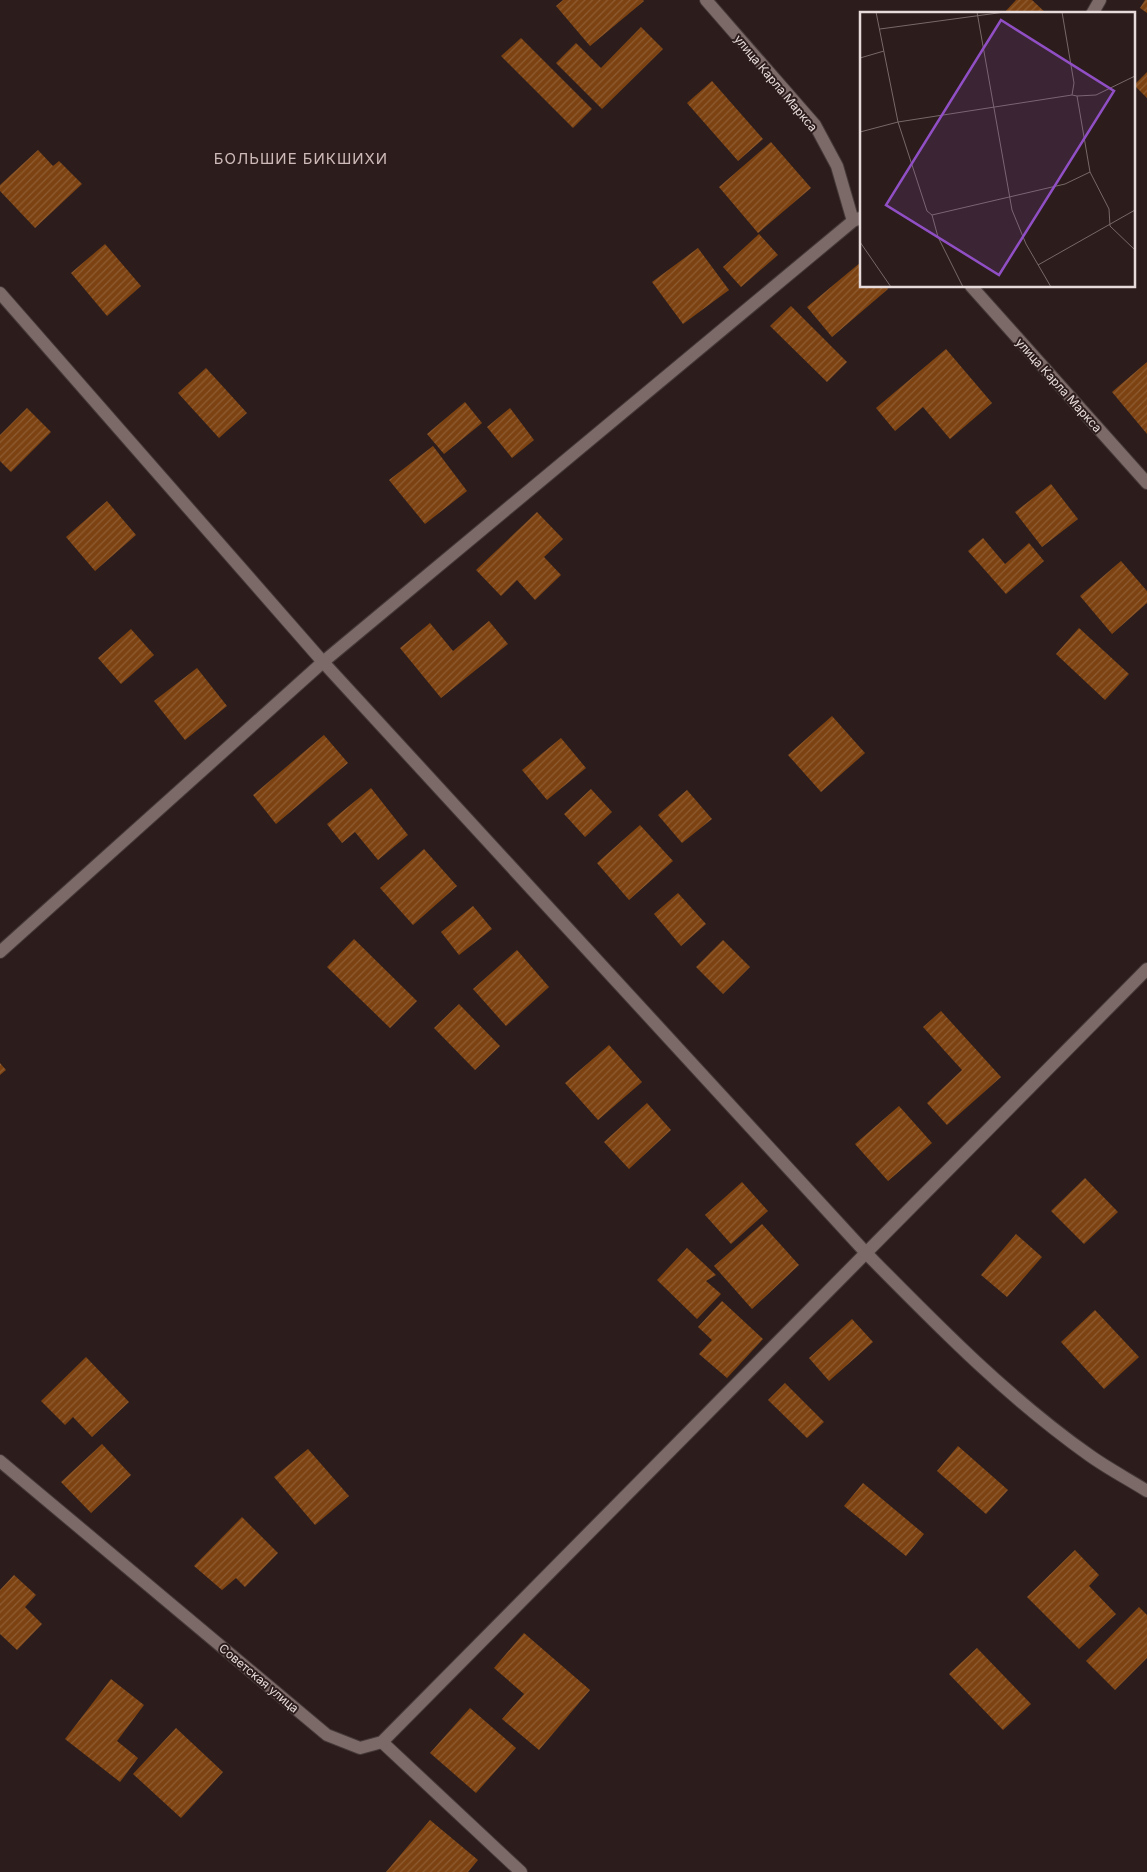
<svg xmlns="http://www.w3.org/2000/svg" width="1147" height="1872" font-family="Inter,sans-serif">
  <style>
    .building { fill: url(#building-hatch) }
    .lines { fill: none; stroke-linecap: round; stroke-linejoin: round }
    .service-casing { stroke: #463a39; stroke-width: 14 }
    .minor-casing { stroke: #463a39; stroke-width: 14 }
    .tertiary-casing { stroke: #463a39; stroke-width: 14 }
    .service { stroke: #7c6a68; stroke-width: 12 }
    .minor { stroke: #7c6a68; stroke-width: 12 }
    .tertiary { stroke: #7c6a68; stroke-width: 12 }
    .labels { text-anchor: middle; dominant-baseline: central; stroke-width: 4; stroke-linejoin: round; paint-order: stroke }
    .street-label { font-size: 12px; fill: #e7dcdb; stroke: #2c1d1c }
    .quarter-label { font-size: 15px; letter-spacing: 1px; fill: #cebab8; stroke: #2c1d1c }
    .inset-road { fill: none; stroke: #776968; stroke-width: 1 }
    .view { fill: #914fc5; fill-opacity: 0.15; stroke: #914fc5; stroke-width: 2.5 }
    .inset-edge { fill: none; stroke: #e7dcdb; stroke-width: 2.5 }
  </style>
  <defs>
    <pattern id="building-hatch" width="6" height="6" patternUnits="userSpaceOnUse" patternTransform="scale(1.25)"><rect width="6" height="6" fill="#7c4211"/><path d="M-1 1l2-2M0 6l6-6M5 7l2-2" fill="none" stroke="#8f5d33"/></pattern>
  </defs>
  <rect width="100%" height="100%" fill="#2c1d1c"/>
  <path class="building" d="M563 0H643L644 1 590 46 556 6Z
    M1016 0H1032L1047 14H1003Z
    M1145 0H1147V13L1140 8Z
    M641 27 663 49 602 109 556 63 576 43 601 68Z
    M521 38 592 109 573 128 501 56Z
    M1147 72V98L1134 85Z
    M712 81 763 139 738 161 687 103Z
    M771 142 811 188 758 233 719 187Z
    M38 150 53 166 59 161 82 184 35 228 0 191V185Z
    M759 234 778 255 741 287 723 267Z
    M105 244 141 286 107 316 71 273Z
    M698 248 729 290 683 324 652 282Z
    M861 262V286H886L888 289 832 337 807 307Z
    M791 306 847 362 827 382 770 326Z
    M946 349 992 403 950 439 923 407 895 431 876 408Z
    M1147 362V434L1112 392Z
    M206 368 247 413 219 438 178 393Z
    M465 402 482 423 444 454 427 434Z
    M27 408 51 432 11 472 0 461V435Z
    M510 408 534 440 512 458 487 427Z
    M433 446 467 491 425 524 389 480Z
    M1051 484 1078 519 1042 547 1015 512Z
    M107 501 136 535 95 571 66 537Z
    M537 512 563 539 544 557 561 575 535 600 517 580 501 596 476 570Z
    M983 538 1005 564 1029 543 1044 561 1006 594 968 551Z
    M1121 561 1147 591V603L1112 634 1080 596Z
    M489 621 508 644 441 698 400 648 430 623 453 651Z
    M1079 628 1129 674 1105 700 1056 654Z
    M131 629 154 655 121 684 98 658Z
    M197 668 227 706 185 740 154 701Z
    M832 716 865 753 821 792 788 755Z
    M324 735 348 763 276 824 253 795Z
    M561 738 586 768 547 800 522 770Z
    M371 788 408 835 378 860 355 832 342 843 327 824Z
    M591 789 612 812 585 837 564 814Z
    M687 790 712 819 682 843 658 815Z
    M640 825 673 861 629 900 597 863Z
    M424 849 457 886 413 925 380 888Z
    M678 893 706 924 681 946 654 914Z
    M473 906 492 929 459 955 441 932Z
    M354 939 417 1001 390 1028 327 967Z
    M723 940 750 967 723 994 696 967Z
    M517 950 549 987 506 1026 473 989Z
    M459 1004 500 1046 475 1070 434 1028Z
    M941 1011 1001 1077 947 1125 927 1103 962 1070 923 1027Z
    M609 1045 642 1082 598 1120 565 1083Z
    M0 1063 6 1070 0 1075Z
    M647 1103 671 1130 629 1169 604 1142Z
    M899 1106 932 1143 888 1181 855 1144Z
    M1085 1178 1118 1212 1084 1244 1051 1211Z
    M742 1182 768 1211 731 1244 705 1215Z
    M762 1224 799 1265 752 1309 714 1266Z
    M1016 1234 1042 1257 1007 1297 981 1275Z
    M687 1248 716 1275 706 1281 721 1294 697 1319 657 1280Z
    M722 1301 763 1339 727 1378 699 1354 712 1340 698 1327Z
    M1095 1310 1139 1357 1104 1389 1061 1342Z
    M852 1319 873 1342 829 1381 809 1358Z
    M86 1357 129 1402 92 1437 73 1417 65 1425 41 1401Z
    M785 1383 824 1422 807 1438 768 1400Z
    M102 1444 131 1475 91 1513 61 1482Z
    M958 1446 1008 1490 986 1514 937 1471Z
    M308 1449 349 1496 315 1525 274 1477Z
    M863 1483 924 1534 906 1556 844 1506Z
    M242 1517 278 1553 245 1587 236 1578 222 1590 194 1566Z
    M1075 1550 1099 1575 1089 1586 1116 1614 1079 1649 1027 1597Z
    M14 1575 36 1595 25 1607 42 1624 17 1650 0 1634V1590Z
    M1139 1607 1147 1615V1658L1115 1690 1086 1661Z
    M524 1633 590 1690 539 1750 502 1719 524 1694 494 1668Z
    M977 1648 1031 1704 1003 1730 949 1674Z
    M111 1679 144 1705 117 1741 138 1758 120 1782 65 1739Z
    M470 1708 516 1748 476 1793 430 1753Z
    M176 1728 223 1772 181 1818 133 1774Z
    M430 1820 478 1860 468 1872H386Z"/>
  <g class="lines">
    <g class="service-casing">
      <path id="service" d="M382 1742 521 1872"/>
    </g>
    <g class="minor-casing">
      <path id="minor" d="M706 0 815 125 837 166 853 221 860 218
        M1092 14 1100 0
        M971 286 1147 483
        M0 952 323 662 853 221
        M0 1461 327 1735 360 1748 382 1742 1147 969"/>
    </g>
    <g class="tertiary-casing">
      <path id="tertiary" d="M0 293 323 662 867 1254C937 1325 1007 1397 1089 1455 1107 1468 1128 1479 1147 1491"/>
    </g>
    <use href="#service" class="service"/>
    <use href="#minor" class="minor"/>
    <use href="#tertiary" class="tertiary"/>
  </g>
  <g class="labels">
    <g class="street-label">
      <text transform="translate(776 83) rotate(50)">улица Карла Маркса</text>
      <text transform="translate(1059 385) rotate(48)">улица Карла Маркса</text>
      <text transform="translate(259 1678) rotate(40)">Советская улица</text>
    </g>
    <g class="quarter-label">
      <text x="301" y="158">БОЛЬШИЕ БИКШИХИ</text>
    </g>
  </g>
  <g transform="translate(860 12)">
    <rect width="275" height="275" fill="#2c1d1c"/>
    <path class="inset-road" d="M16 0 38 110 67 199 72 203 78 225 103 275M117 0 152 198 166 232 191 275M202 0 214 71 212 83 217 84 230 160 249 197 250 214 275 238M20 17 145 0M0 46 24 39M217 84 236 83 275 64M0 120 38 110 212 83M72 203 205 172 230 160M0 230 31 275M178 253 275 198"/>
    <path class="view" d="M141 8 254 79 139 263 26 193Z"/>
    <rect width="275" height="275" class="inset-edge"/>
  </g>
</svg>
